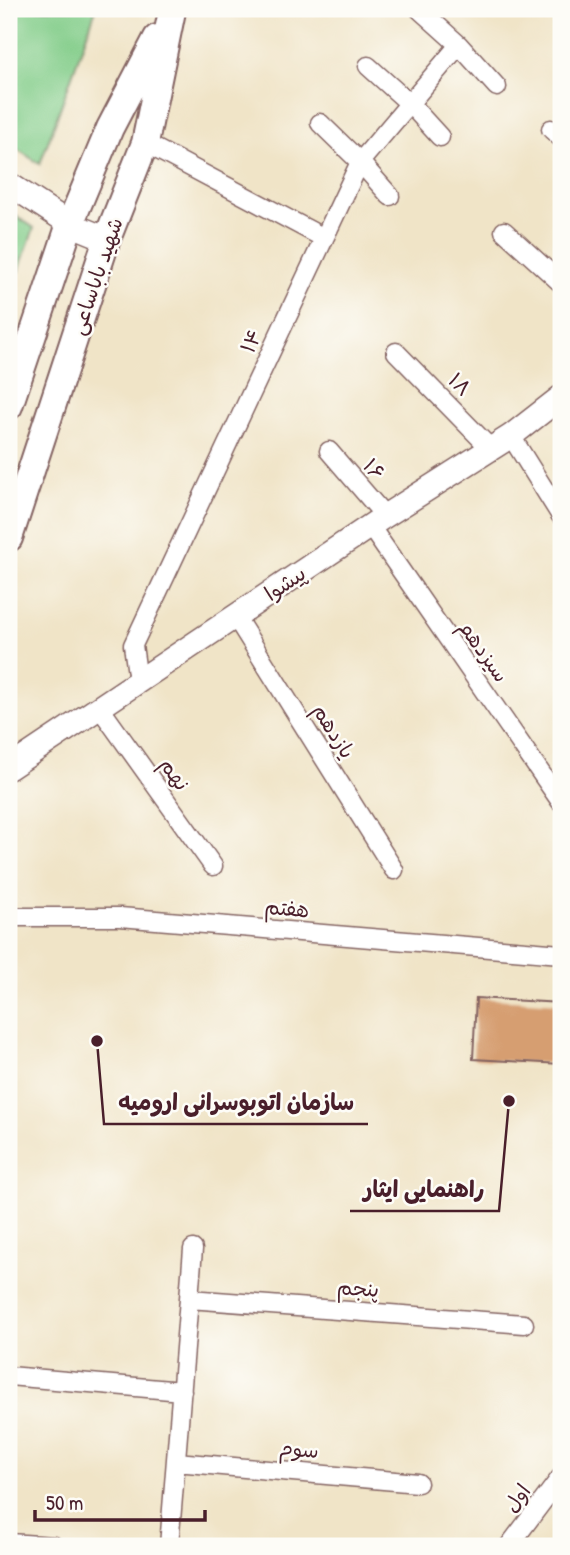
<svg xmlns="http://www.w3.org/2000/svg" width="570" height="1555" font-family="'Patrick Hand','Playpen Sans Arabic',sans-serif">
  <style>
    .green { fill: #83cd8a; stroke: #66765a; stroke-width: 2 }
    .building { fill: #d69e71 }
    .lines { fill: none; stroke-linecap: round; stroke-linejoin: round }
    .minor-casing { stroke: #846462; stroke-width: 21 }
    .tertiary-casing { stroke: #846462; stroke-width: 26 }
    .secondary-casing { stroke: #846462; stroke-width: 30 }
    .minor { stroke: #fff; stroke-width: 18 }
    .tertiary { stroke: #fff; stroke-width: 23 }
    .secondary { stroke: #fff; stroke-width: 26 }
    .labels { text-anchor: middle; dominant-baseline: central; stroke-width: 5; stroke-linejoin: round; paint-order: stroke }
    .street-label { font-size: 21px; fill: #4a1f2b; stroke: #fdfcf7 }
    .leader { fill: none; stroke: #4a1f2b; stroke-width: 2.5 }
    .callout-dot { fill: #4a1f2b; stroke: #fdfcf7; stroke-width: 2.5 }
    .callout-label { font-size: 23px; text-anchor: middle; font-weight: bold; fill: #4a1f2b; stroke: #fdfcf7; stroke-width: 5; stroke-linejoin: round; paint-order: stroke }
  </style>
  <rect width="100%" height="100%" fill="#fdfcf7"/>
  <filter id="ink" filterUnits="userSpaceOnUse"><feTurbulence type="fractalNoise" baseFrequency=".0143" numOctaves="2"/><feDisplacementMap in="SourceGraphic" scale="14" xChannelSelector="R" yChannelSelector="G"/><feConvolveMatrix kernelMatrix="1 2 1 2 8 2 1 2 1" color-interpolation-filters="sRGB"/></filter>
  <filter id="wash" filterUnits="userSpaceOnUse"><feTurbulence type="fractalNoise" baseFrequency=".00686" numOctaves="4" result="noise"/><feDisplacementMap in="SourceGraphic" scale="28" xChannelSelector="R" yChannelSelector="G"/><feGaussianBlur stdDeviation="1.57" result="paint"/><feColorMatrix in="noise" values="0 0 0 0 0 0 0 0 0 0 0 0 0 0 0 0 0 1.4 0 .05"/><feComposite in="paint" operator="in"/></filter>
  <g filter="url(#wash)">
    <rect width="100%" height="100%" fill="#f0e4c7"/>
    <path class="green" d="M9 9H96L40 164 9 144Z
      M9 211 34 228 9 298Z"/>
    <g id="blocks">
      <path class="building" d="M476 998 561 1003V1064L473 1059Z"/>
    </g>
  </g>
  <g filter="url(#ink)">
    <use href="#blocks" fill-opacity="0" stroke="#846462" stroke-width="2"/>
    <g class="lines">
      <g class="minor-casing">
        <path id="minor" d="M419 9 459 45 497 87
          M368 66 409 103 440 137
          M320 123 360 162 390 196
          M551 129 561 138
          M145 143 324 238
          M504 231 561 283
          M396 352 491 449
          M511 436 561 516
          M329 451 385 516
          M370 526 561 802
          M235 616 394 870
          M138 681 133 645 360 162 459 45
          M100 708 213 866
          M9 917H120L561 954
          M189 1299 524 1324
          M9 1376 182 1391
          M176 1462 418 1483
          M9 1543 54 1546
          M169 1546 193 1249
          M509 1546 561 1477"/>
      </g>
      <g class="tertiary-casing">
        <path id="tertiary" d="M9 184 70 224 107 239
          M9 768 385 516 511 436 561 397"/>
      </g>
      <g class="secondary-casing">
        <path id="secondary" d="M9 406 70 224 110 128 157 38
          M9 538 107 239 145 143 172 11"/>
      </g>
      <use href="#minor" class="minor"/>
      <use href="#tertiary" class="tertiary"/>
      <use href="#secondary" class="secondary"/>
    </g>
  </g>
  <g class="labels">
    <g class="street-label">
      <text transform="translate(96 276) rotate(-71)">شهید باباساعی</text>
      <text transform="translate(251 341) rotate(-65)">۱۴</text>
      <text transform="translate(460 384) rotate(46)">۱۸</text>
      <text transform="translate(374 469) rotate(49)">۱۶</text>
      <text transform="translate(285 583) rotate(-34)">پیشوا</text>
      <text transform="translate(484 651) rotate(55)">سیزدهم</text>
      <text transform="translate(334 731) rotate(58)">یازدهم</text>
      <text transform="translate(175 774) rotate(55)">نهم</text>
      <text transform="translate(287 908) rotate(5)">هفتم</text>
      <text transform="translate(358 1288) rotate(4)">پنجم</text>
      <text transform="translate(299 1449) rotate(5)">سوم</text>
      <text transform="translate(517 1498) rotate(-53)">اول</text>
    </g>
  </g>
  <path class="leader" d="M97 1041L104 1124H368M509 1101L499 1211H350"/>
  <g class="callout-dot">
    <circle cx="97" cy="1041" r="7"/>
    <circle cx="509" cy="1101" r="7"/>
  </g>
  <g class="callout-label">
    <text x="236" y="1110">سازمان اتوبوسرانی ارومیه</text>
    <text x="424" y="1197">راهنمایی ایثار</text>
  </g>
  <rect width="570" height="1555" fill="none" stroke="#fdfcf7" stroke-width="35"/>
  <path d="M35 1510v10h170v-10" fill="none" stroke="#4a1f2b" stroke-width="3.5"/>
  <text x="46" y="1510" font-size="21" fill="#4a1f2b" stroke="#fdfcf7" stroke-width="5" paint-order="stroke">50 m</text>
</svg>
